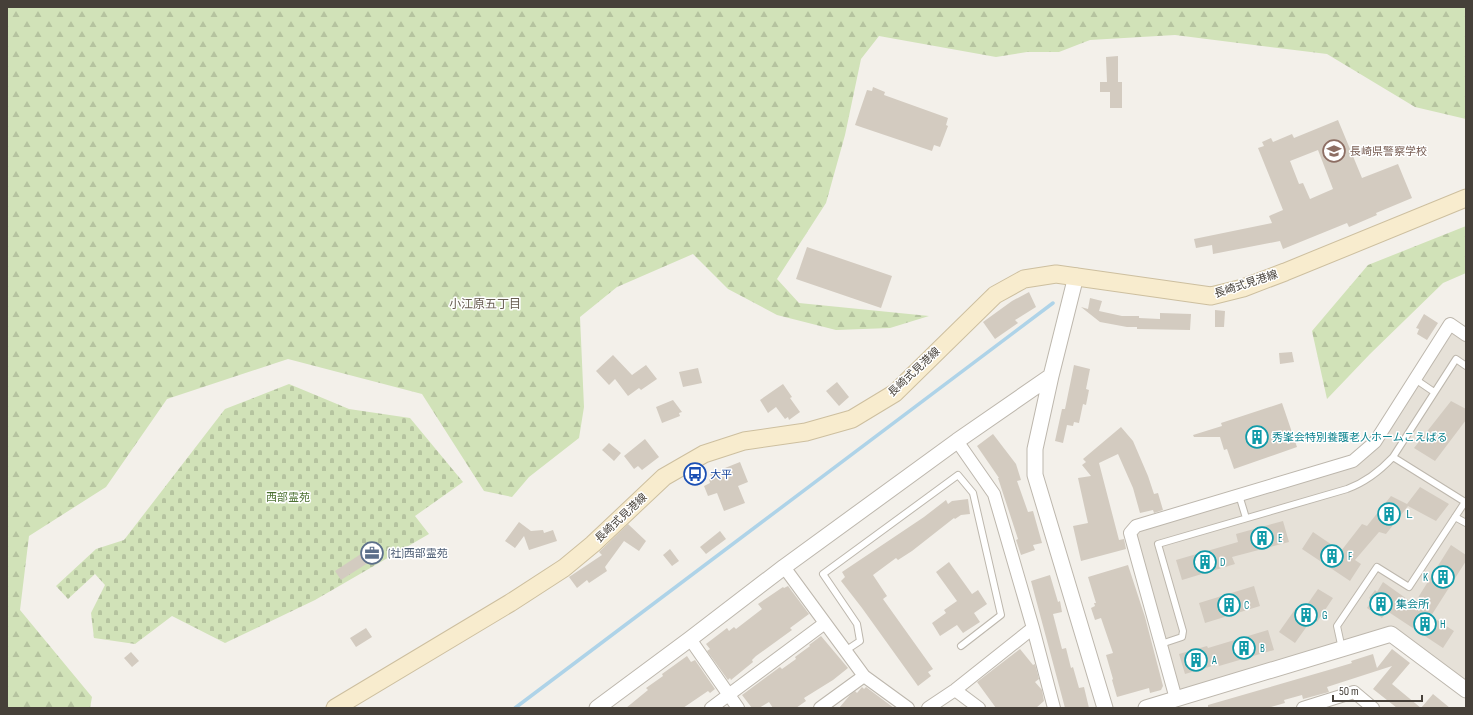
<svg xmlns="http://www.w3.org/2000/svg" width="1473" height="715" font-family="'Sofia Sans Condensed','Noto Sans JP',sans-serif">
  <style>
    .residential { fill: #e6e1d8 }
    .forest { fill: url(#forest-firs) }
    .cemetery { fill: url(#cemetery-stones) }
    .lines { fill: none; stroke-linecap: round; stroke-linejoin: round }
    .stream { stroke: #aed3e8; stroke-width: 3.5 }
    .building { fill: #d3cbc0; fill-rule: evenodd }
    .service-casing { stroke: #bdb7ad; stroke-width: 8 }
    .minor-casing { stroke: #bdb7ad; stroke-width: 14 }
    .tertiary-casing { stroke: #bdb7ad; stroke-width: 17 }
    .secondary-casing { stroke: #cdbf9f; stroke-width: 19 }
    .service { stroke: #fff; stroke-width: 6 }
    .minor { stroke: #fff; stroke-width: 12 }
    .tertiary { stroke: #fff; stroke-width: 15 }
    .secondary { stroke: #f8ecce; stroke-width: 17 }
    .labels { text-anchor: middle; dominant-baseline: central; stroke-width: 3; stroke-linejoin: round; paint-order: stroke }
    .education-label { font-size: 11px; fill: #785e54; stroke: #fff; text-anchor: start }
    .street-label { font-size: 11px; fill: #464039; stroke: #fff }
    .culture-label { font-size: 11px; fill: #0d838f; stroke: #fff; text-anchor: start }
    .transit-label { font-size: 11px; fill: #164399; stroke: #fff; text-anchor: start }
    .park-label { font-size: 11px; fill: #4d7133; stroke: #fff }
    .service-label { font-size: 11px; fill: #4e5e75; stroke: #fff; text-anchor: start }
    .neighbourhood-label { font-size: 12px; fill: #675d51; stroke: #fff }
  </style>
  <defs>
    <pattern id="forest-firs" width="22" height="20" patternUnits="userSpaceOnUse"><rect width="22" height="20" fill="#d1e2b8"/><path d="M5 1l3.5 6h-7zM16 11l3.5 6h-7z" fill="#b5c39f"/></pattern>
    <pattern id="cemetery-stones" width="16" height="16" patternUnits="userSpaceOnUse"><rect width="16" height="16" fill="#d1e2b8"/><path d="M2 7V4a2 2 0 0 1 4 0v3zM10 15v-3a2 2 0 0 1 4 0v3z" fill="#b5c39f"/></pattern>
  </defs>
  <rect width="100%" height="100%" fill="#f3f0ea"/>
  <path class="residential" d="M1450 324 1466 335V690L1391 634 1176 699 1130 533 1353 461 1375 442Z"/>
  <path class="forest" d="M7 7H1466V119L1415 107 1327 54 1175 35 1090 40 1059 52H1027L996 57 879 36 861 59 845 135 826 203 777 279 799 303 929 316 890 328 836 330 777 315 728 289 693 254 617 287 580 317 584 407 579 438 529 477 512 497 484 491 422 394 288 359 167 399 106 487 29 536 20 610 92 697 90 708H7Z
    M1466 226V273L1443 283 1370 354 1327 399 1312 331 1368 265Z"/>
  <path class="cemetery" d="M289 384 349 409 410 418 463 482 415 516 429 534 315 600 225 643 172 616 135 644 94 638 91 613 105 585 95 574 68 599 56 586 96 549 124 540 225 409Z"/>
  <g class="lines">
    <path class="stream" d="M515 708 1053 303"/>
  </g>
  <path class="building" d="M1118 56V82H1122V108H1110V92H1100V82H1107L1106 57Z
    M873 87 885 92 884 95 948 118 946 125 948 126 940 147 934 145 932 151 855 125 867 90 872 91Z
    M1338 120 1362 178 1398 164 1412 198 1376 213 1377 215 1349 227 1347 223 1283 249 1280 241 1213 254 1212 245 1196 248 1194 239 1272 223 1269 216 1283 210 1258 148 1264 146 1262 142 1271 138 1273 142 1292 134 1294 138ZM1318 150 1333 189 1310 199 1303 183 1299 184 1290 161Z
    M807 247 892 276 881 308 796 279Z
    M1029 292 1036 307 1015 320 1018 323 995 339 983 322 1012 301Z
    M1090 298 1102 301 1099 311 1122 316H1139V318L1160 319V313L1191 314 1190 330 1137 329V327H1127L1100 322 1081 307 1088 309Z
    M1215 310 1225 311 1224 327H1215Z
    M1424 314 1438 323 1427 340 1417 334 1419 329 1416 328Z
    M1292 352 1294 362 1280 364 1279 353Z
    M613 355 632 375 646 365 657 379 641 390 639 388 628 396 615 379 609 385 596 371Z
    M1074 365 1090 369 1086 389 1089 390 1086 405 1083 404 1079 423 1074 422 1073 426 1067 425 1063 443 1055 441 1062 409H1065Z
    M698 368 702 383 683 387 679 372Z
    M837 382 849 397 839 406 826 391Z
    M783 384 792 397 790 398 800 412 789 420 788 417 785 419 776 407 768 413 760 400Z
    M673 400 682 412 679 413 680 416 662 423 656 407Z
    M1451 401 1466 409V420L1435 461 1414 448Z
    M1282 403 1297 447 1234 469 1227 449 1224 450 1220 437H1194L1193 435 1222 426 1221 423Z
    M1121 427 1133 441 1148 476 1154 494 1158 493 1163 510 1154 513 1153 510 1140 513 1133 488 1118 454 1099 463 1119 540 1124 539 1126 549 1081 561 1073 526 1088 523 1078 478 1091 476 1082 465 1086 462 1083 459Z
    M993 434 1016 464 1021 480 1017 481 1028 512 1033 511 1042 543 1033 545 1035 550 1021 555 1016 540 1018 539 998 478H999L977 446Z
    M645 439 659 457 642 470 638 466 634 469 624 456Z
    M609 443 621 453 614 461 602 450Z
    M740 462 748 482 738 486 745 503 724 511 717 493 708 496 704 486 710 483 709 479 712 478 710 474Z
    M1420 487 1449 504 1436 521 1408 506 1386 534 1379 532 1355 560 1361 564 1350 581 1302 549 1313 532 1341 551 1362 524 1367 526 1391 496 1407 504Z
    M968 499 970 514 961 515 955 519 954 518 912 551 898 560 896 558 873 575 887 596 883 599 933 669 928 672 931 676 918 686 862 608 841 581 845 577 842 572 924 517 946 500 948 504 952 501Z
    M1283 521 1289 542 1232 557 1235 564 1182 580 1176 560 1238 542 1236 534Z
    M519 522 531 531 543 530 544 533 553 530 557 541 529 550 524 536 515 548 505 541Z
    M628 524 646 541 639 551 624 541 605 567 607 571 589 583 587 580 577 588 569 577 602 555 599 552Z
    M720 531 726 539 706 554 700 547Z
    M376 544 382 554 341 580 335 571Z
    M1451 545 1466 555V561L1431 616 1454 631 1443 648 1387 611 1382 618 1367 608 1372 600 1369 598 1375 590 1377 592 1383 582 1414 604Z
    M670 549 679 561 672 566 663 555Z
    M949 562 972 594 978 590 987 604 974 613 980 622 963 633 957 625 940 636 932 623 946 613 944 610 957 601 936 572Z
    M1128 565 1145 617 1163 686 1161 690 1150 693 1149 688 1117 697 1112 680 1113 679 1106 655 1113 653 1101 618 1095 620 1091 608 1095 606 1094 603H1096L1088 577Z
    M1050 575 1058 602 1060 601 1062 612 1053 614 1062 649 1066 648 1071 668 1073 667 1079 688 1084 687 1089 708H1065L1031 581Z
    M788 586 809 614 790 628 792 630 756 656 752 660 753 662 731 680 730 678 728 680 707 651 710 649 706 644 727 628 729 631 734 627 736 629 762 609 758 604 783 587 784 588Z
    M1254 586 1260 606 1205 623 1199 603Z
    M1318 589 1333 598 1317 622 1312 619 1295 643 1279 632 1296 608 1302 612Z
    M366 628 372 637 356 647 350 638Z
    M1268 630 1274 650 1219 666V664L1185 674 1179 654 1207 646 1208 648Z
    M821 636 848 668 833 680 804 698 806 701 796 708H773L769 702 759 708H752L742 695 780 667 782 669 796 659 795 657 810 646 809 645Z
    M1020 649 1033 665 1035 664 1039 679 1035 682 1042 690 1044 701 1036 708H996L977 682Z
    M1392 649 1410 663 1392 684 1421 708H1397L1373 689 1392 666 1327 687 1329 692 1303 699 1302 695 1284 700 1285 703 1267 708H1208V705L1332 669 1352 663 1351 661 1373 654 1377 668Z
    M131 652 139 661 132 667 124 658Z
    M687 656 691 662 695 660 715 689 710 693 708 691 683 708H626L648 690 646 688 663 676 662 674Z
    M862 687 864 689 866 687 894 708H839L850 695 855 691 857 693Z
    M1433 694 1450 708H1421Z"/>
  <g class="lines">
    <g class="service-casing">
      <path id="service" d="M1415 379 1434 392
        M1239 495 1246 518
        M1455 517 1466 523
        M1161 644 1182 637 1183 631 1158 544 1347 489C1366 482 1379 472 1393 457L1456 359 1466 366
        M1342 649 1337 626 1377 567 1409 587 1465 502 1393 457
        M845 651 860 641 857 624 823 574 958 475 973 493 1001 615 961 646"/>
    </g>
    <g class="minor-casing">
      <path id="minor" d="M784 567 864 676 908 708
        M1033 628 1054 708
        M690 639 738 708
        M955 690 979 708
        M1176 699 1130 533 1136 526 1353 461 1375 442 1450 324 1466 335
        M711 708 825 623
        M820 708 864 676
        M928 708 955 690 1033 628 994 494 957 441
        M1303 708 1354 692 1373 708"/>
    </g>
    <g class="tertiary-casing">
      <path id="tertiary" d="M1076 276 1051 376 1035 449V475L1105 708
        M597 708 690 639 784 567 957 441 1051 376
        M1146 708 1391 634 1466 690"/>
    </g>
    <g class="secondary-casing">
      <path id="secondary" d="M335 708 510 603 564 568 593 544 664 477 704 454 744 441 806 432 852 419 895 393 995 295 1024 279 1056 274 1211 296 1243 288 1285 272 1466 198"/>
    </g>
    <use href="#service" class="service"/>
    <use href="#minor" class="minor"/>
    <use href="#tertiary" class="tertiary"/>
    <use href="#secondary" class="secondary"/>
  </g>
  <defs>
    <g id="school-ring" transform="scale(1.15)"><circle r="9.5" fill="#fff" stroke="#8d6e63" stroke-width="1.5"/><path d="M0-5L7-2L0 1L-7-2ZM-4 1L0 2.5L4 1V4Q0 6-4 4Z" fill="#8d6e63"/></g>
    <g id="building-ring" transform="scale(1.15)"><circle r="9.5" fill="#fff" stroke="#0f9aa8" stroke-width="1.5"/><path d="M-4-6H4V6H1V3H-1V6H-4ZM-2.5-4.3h1.7v1.8h-1.7ZM.8-4.3h1.7v1.8H.8ZM-2.5-1h1.7V.8h-1.7ZM.8-1h1.7V.8H.8Z" fill="#0f9aa8"/></g>
    <g id="bus-ring" transform="scale(1.15)"><circle r="9.5" fill="#fff" stroke="#1a4fb4" stroke-width="1.5"/><path d="M-5-6H5V4H4V6H2V4H-2V6H-4V4H-5ZM-3.5-4V0h7V-4ZM-3.5 1.2v1.5H-2V1.2ZM2 1.2v1.5H3.5V1.2Z" fill="#1a4fb4"/></g>
    <g id="office-ring" transform="scale(1.15)"><circle r="9.5" fill="#fff" stroke="#5c6f8a" stroke-width="1.5"/><path d="M-6-3h4V-5.5h4V-3h4V5H-6ZM-1-4.5V-3h2v-1.5ZM-6 0V1H6V0Z" fill="#5c6f8a"/></g>
  </defs>
  <g fill-rule="evenodd">
    <use href="#school-ring" x="1334" y="151"/>
    <use href="#building-ring" x="1257" y="437"/>
    <use href="#bus-ring" x="695" y="474"/>
    <use href="#building-ring" x="1389" y="514"/>
    <use href="#building-ring" x="1262" y="538"/>
    <use href="#office-ring" x="372" y="553"/>
    <use href="#building-ring" x="1332" y="556"/>
    <use href="#building-ring" x="1205" y="562"/>
    <use href="#building-ring" x="1443" y="577"/>
    <use href="#building-ring" x="1381" y="604"/>
    <use href="#building-ring" x="1229" y="605"/>
    <use href="#building-ring" x="1306" y="615"/>
    <use href="#building-ring" x="1425" y="624"/>
    <use href="#building-ring" x="1244" y="648"/>
    <use href="#building-ring" x="1196" y="660"/>
  </g>
  <g class="labels">
    <g class="education-label">
      <text x="1350" y="151">長崎県警察学校</text>
    </g>
    <g class="street-label">
      <text transform="translate(1246 284) rotate(-18)">長崎式見港線</text>
      <text transform="translate(914 372) rotate(-43)">長崎式見港線</text>
      <text transform="translate(621 518) rotate(-43)">長崎式見港線</text>
    </g>
    <g class="culture-label">
      <text x="1272" y="437">秀峯会特別養護老人ホームこえばる</text>
      <text x="1404" y="514">Ｌ</text>
      <text x="1278" y="538">E</text>
      <text x="1348" y="556">F</text>
      <text x="1220" y="562">D</text>
      <text x="1428" y="577" text-anchor="end">K</text>
      <text x="1396" y="604">集会所</text>
      <text x="1244" y="605">C</text>
      <text x="1322" y="615">G</text>
      <text x="1440" y="624">H</text>
      <text x="1260" y="648">B</text>
      <text x="1212" y="660">A</text>
    </g>
    <g class="transit-label">
      <text x="710" y="474">大平</text>
    </g>
    <g class="park-label">
      <text x="288" y="497">西部霊苑</text>
    </g>
    <g class="service-label">
      <text x="388" y="553">(社)西部霊苑</text>
    </g>
    <g class="neighbourhood-label">
      <text x="485" y="304">小江原五丁目</text>
    </g>
  </g>
  <rect width="1473" height="715" fill="none" stroke="#464039" stroke-width="16"/>
  <path d="M1333 695v6h89v-6" fill="none" stroke="#464039" stroke-width="2"/>
  <text x="1339" y="695" font-size="12" fill="#464039" stroke="#ffffff" stroke-width="3" paint-order="stroke">50 m</text>
</svg>
